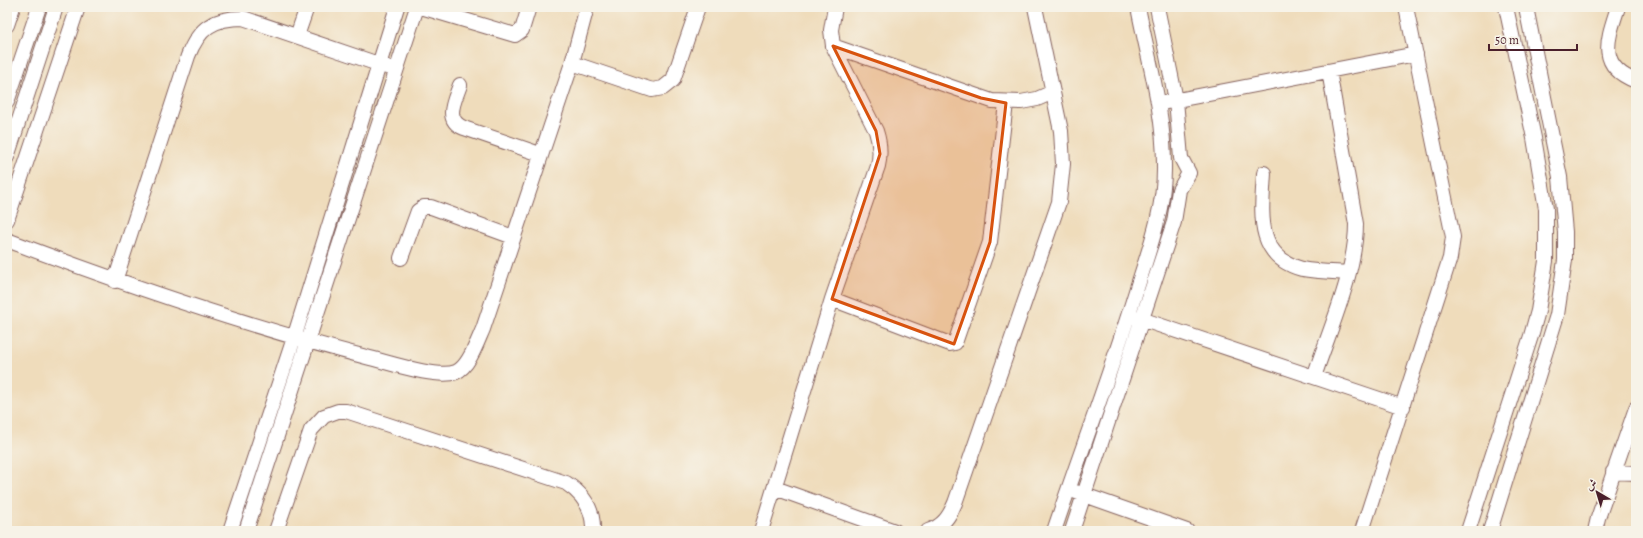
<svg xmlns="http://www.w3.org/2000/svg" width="1643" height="538" font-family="Alegreya,Amiri,serif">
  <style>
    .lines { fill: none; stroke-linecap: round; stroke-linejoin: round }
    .minor-casing { stroke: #84615d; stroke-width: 16 }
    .minor { stroke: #fff; stroke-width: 14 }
    .marked { fill: #d8530f; fill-opacity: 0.2; stroke: #d8530f; stroke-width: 3; stroke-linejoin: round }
  </style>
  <rect width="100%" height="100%" fill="#f7f3e8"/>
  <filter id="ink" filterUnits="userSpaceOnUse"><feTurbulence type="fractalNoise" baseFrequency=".025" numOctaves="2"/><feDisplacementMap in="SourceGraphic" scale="8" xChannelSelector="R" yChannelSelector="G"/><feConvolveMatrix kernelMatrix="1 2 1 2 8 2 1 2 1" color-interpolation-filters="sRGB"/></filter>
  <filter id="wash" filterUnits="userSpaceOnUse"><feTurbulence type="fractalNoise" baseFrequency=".012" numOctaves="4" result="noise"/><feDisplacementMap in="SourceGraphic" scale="16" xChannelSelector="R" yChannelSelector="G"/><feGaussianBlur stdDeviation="0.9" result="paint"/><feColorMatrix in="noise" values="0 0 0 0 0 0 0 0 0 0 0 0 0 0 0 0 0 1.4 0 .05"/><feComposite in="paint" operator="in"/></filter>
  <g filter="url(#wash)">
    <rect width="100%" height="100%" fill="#efdcbb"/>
  </g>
  <g filter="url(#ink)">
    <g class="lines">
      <g class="minor-casing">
        <path id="minor" d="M421 7 515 35 522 30 529 7
          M1618 7C1608 38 1596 66 1636 81
          M7 25 13 7
          M297 36 307 7
          M833 46 992 101 1021 102 1037 99 1053 92
          M572 63 652 90 663 88 673 80 698 7
          M460 85C455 100 443 120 464 128L540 154
          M7 102 39 7
          M1167 102 1416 54
          M7 157 56 7
          M1264 173C1262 211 1254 256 1302 269 1317 272 1334 272 1349 273
          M7 220 78 7
          M7 240C126 285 247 326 370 358 390 363 438 379 456 372 469 367 478 340 483 329L572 63 587 7
          M401 258 418 211 424 207H431L513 237
          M115 281 188 56C199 28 213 18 243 18L387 67
          M832 299 950 344 955 343 990 242 1006 103
          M1135 317 1403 407
          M1314 377C1329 331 1356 272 1356 224L1329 71
          M1613 472 1636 473
          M775 488 895 531
          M1076 492 1187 531
          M230 531 294 338 397 7
          M246 531 417 7
          M276 531 311 430 324 416 338 411H346L566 483C583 494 594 510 593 531
          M761 531 832 299 878 166C881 153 880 143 876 131L833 46 831 30 835 7
          M928 531C943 526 949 517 955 503L1059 202 1063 164 1061 131 1035 7
          M1054 531C1081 451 1111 372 1136 291 1149 250 1165 208 1164 165 1164 111 1148 59 1138 7
          M1072 531 1174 222 1179 190 1189 173 1181 158 1176 100 1157 7
          M1362 531 1450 258 1453 237 1406 7
          M1468 531 1531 336 1538 311 1546 261V209L1534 138 1506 7
          M1490 531 1557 315 1565 260V232L1560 177 1526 7
          M1595 531 1598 518 1636 408"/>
      </g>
      <use href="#minor" class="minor"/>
    </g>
  </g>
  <path class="marked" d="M833 46 981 98 1006 103 990 242 954 344 832 299 880 154 876 131Z"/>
  <rect width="1643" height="538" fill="none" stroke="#f7f3e8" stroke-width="24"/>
  <g transform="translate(1597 492) rotate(322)" stroke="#f7f3e8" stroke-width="3" paint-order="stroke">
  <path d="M0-3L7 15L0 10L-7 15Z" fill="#4a1f2b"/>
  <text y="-6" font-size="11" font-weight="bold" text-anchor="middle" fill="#4a1f2b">ش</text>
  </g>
  <path d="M1489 44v6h88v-6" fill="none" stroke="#4a1f2b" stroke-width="2"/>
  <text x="1495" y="44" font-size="12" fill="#4a1f2b" stroke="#f7f3e8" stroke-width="3" paint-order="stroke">50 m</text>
</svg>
